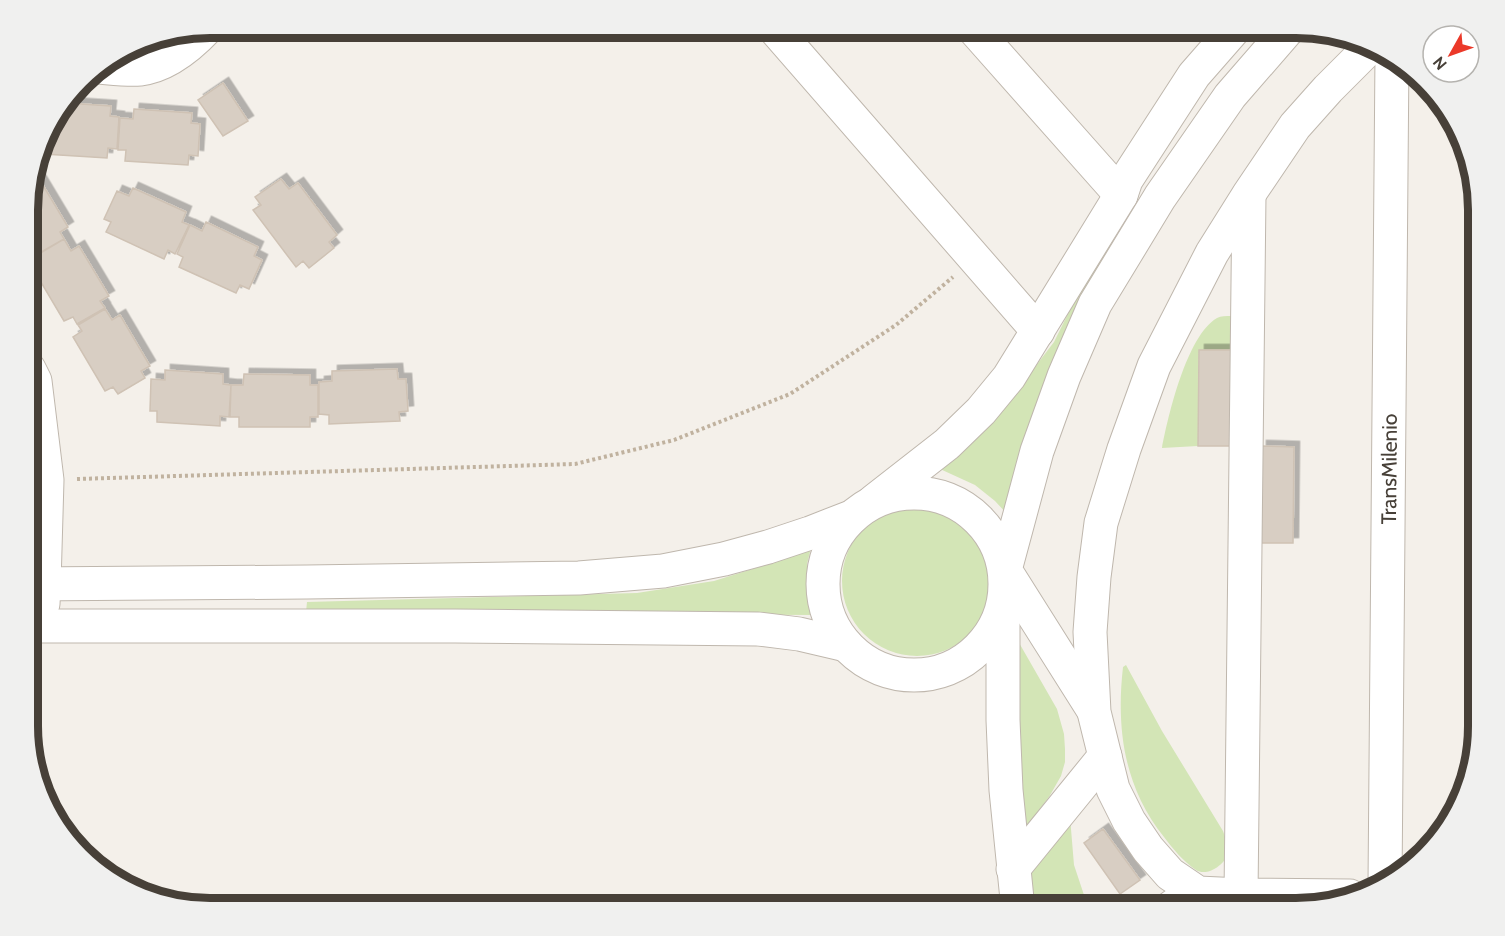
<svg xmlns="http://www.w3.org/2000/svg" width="1505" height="936" font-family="Cabin,sans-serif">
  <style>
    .green { fill: #d3e5b6 }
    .building { fill: #d8cec3; stroke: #cfc2b4; stroke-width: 1.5; filter: url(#shadow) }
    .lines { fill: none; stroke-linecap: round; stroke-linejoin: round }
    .minor-casing { stroke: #bfb7ad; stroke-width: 35 }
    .path { stroke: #c0b29f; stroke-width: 4; stroke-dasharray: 3 3; stroke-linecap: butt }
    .minor { stroke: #fff; stroke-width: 33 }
    .labels { text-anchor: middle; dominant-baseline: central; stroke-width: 5; stroke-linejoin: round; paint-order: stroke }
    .street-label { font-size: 21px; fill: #474038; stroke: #fff }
    .rim { fill: none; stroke: #474038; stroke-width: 8 }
  </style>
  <defs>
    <filter id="shadow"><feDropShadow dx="5.5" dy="-5.5" stdDeviation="0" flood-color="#0004"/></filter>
  </defs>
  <rect width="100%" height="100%" fill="#f4f0ea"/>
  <path class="green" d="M1106 237 1114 239 1062 345 1008 515 995 501 975 485 940 469 999 414 1054 342Z
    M1231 316V350H1199L1198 446 1162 448C1168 416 1187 335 1217 318 1221 316 1226 316 1231 316Z
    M842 581a75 75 0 1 1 150 0a75 75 0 1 1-150 0Z
    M812 544 807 564 810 589 816 615 306 612 307 602 637 593 714 581 762 566Z
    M1018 641 1057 709 1064 734 1065 749V762L1061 776 1049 797 1020 835Z
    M1126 665 1162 731 1223 831C1225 837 1229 846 1228 853 1225 865 1207 877 1196 870 1183 861 1173 849 1164 837 1124 787 1116 729 1123 667Z
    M1070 817 1074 865 1084 895 1091 909H1031L1026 876Z
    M684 898 734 909H572L595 903Z"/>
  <path class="building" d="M223 83 248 121 223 136 198 100Z
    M66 103 111 106 110 116 119 117 117 149 108 148 107 158 44 154 45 143H42L46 129Z
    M134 109 192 113 191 123 200 124 198 156 189 155 188 165 125 161 126 150H118L120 118 133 119Z
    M38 177 68 227 60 232 64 239 36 255 32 248 29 250V186L30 181Z
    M281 179 289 189 298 183 337 235 329 242 334 248 309 268 303 261 296 267 253 210 261 205 255 197Z
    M133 188 186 212 182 222 189 225 175 254 168 250 164 259 106 232 111 222 104 219 117 191 129 196Z
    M206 222 258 247 254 256 262 260 249 289 240 285 236 293 179 267 183 257 177 254 190 225 202 231Z
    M64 239 71 251 79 246 109 296 100 301 105 308 77 324 73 317 64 321 32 267 41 262 37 255Z
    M105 309 112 320 120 315 150 366 141 371 145 378 118 394 113 387 105 391 73 337 82 331 78 325Z
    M1199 350H1231L1230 446H1198Z
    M397 369 398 379H406L408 411 399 412 400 421 329 424V415L319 414V382L332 381V371Z
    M165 370 223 374V384L231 385 229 417 220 416V426L157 422V411H150L151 379 165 380Z
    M244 374 310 375V385H318V417H310V427H239V417H230L231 385H243Z
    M1261 446 1294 447 1293 543H1261Z
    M1103 829 1140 880 1120 894 1084 843Z"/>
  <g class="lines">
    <g class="minor-casing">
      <g id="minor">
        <path d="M773 27 1038 331"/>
        <path d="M972 27 1121 195"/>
        <path d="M98 67C111 68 127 70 140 69 166 66 190 46 207 28"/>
        <path d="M29 369 35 381 47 480 44 584 43 604"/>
        <circle cx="914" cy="584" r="91"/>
        <path d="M874 501 947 444 981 411 1009 377 1121 195 1126 180 1194 75 1236 27"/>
        <path d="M29 584 307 582 579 578 663 571 724 559 768 547 810 533 851 517"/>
        <path d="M1003 611V720L1006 790 1018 909"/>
        <path d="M29 626H455L758 629 799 634 846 645"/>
        <path d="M1092 708 1005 570 1037 451 1064 376 1095 304 1160 197 1230 96 1290 27"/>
        <path d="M1013 869 1105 756"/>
        <path id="s1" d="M1385 885 1392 55"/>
        <path d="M1241 895 1249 195"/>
        <path d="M1350 896 1241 895 1198 893 1170 874 1148 849 1129 821 1113 789 1094 712 1090 632 1094 577 1101 523 1124 449 1154 366 1212 253 1249 194 1295 126 1328 89 1372 45"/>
        <path d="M1169 909 1183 899 1198 893 1216 900"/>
      </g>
    </g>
    <path class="path" d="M77 479 575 464 674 440 790 394 896 325 953 277"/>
    <use href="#minor" class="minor"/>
  </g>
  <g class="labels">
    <g class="street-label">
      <text stroke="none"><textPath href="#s1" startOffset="416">TransMilenio</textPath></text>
    </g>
  </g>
  <path d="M0 0H1505V936H0ZM210 38H1296A172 172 0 0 1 1468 210V726A172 172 0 0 1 1296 898H210A172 172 0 0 1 38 726V210A172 172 0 0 1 210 38Z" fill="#f0f0ef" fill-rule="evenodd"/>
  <path class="rim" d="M210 38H1296A172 172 0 0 1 1468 210V726A172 172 0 0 1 1296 898H210A172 172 0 0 1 38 726V210A172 172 0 0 1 210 38Z"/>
  <g transform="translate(1451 54) rotate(230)"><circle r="28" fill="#ffffff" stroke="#b5b3af" stroke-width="1.5"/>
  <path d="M0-4.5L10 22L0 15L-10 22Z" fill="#eb3929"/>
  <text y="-9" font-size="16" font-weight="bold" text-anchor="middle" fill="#474038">N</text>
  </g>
</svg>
